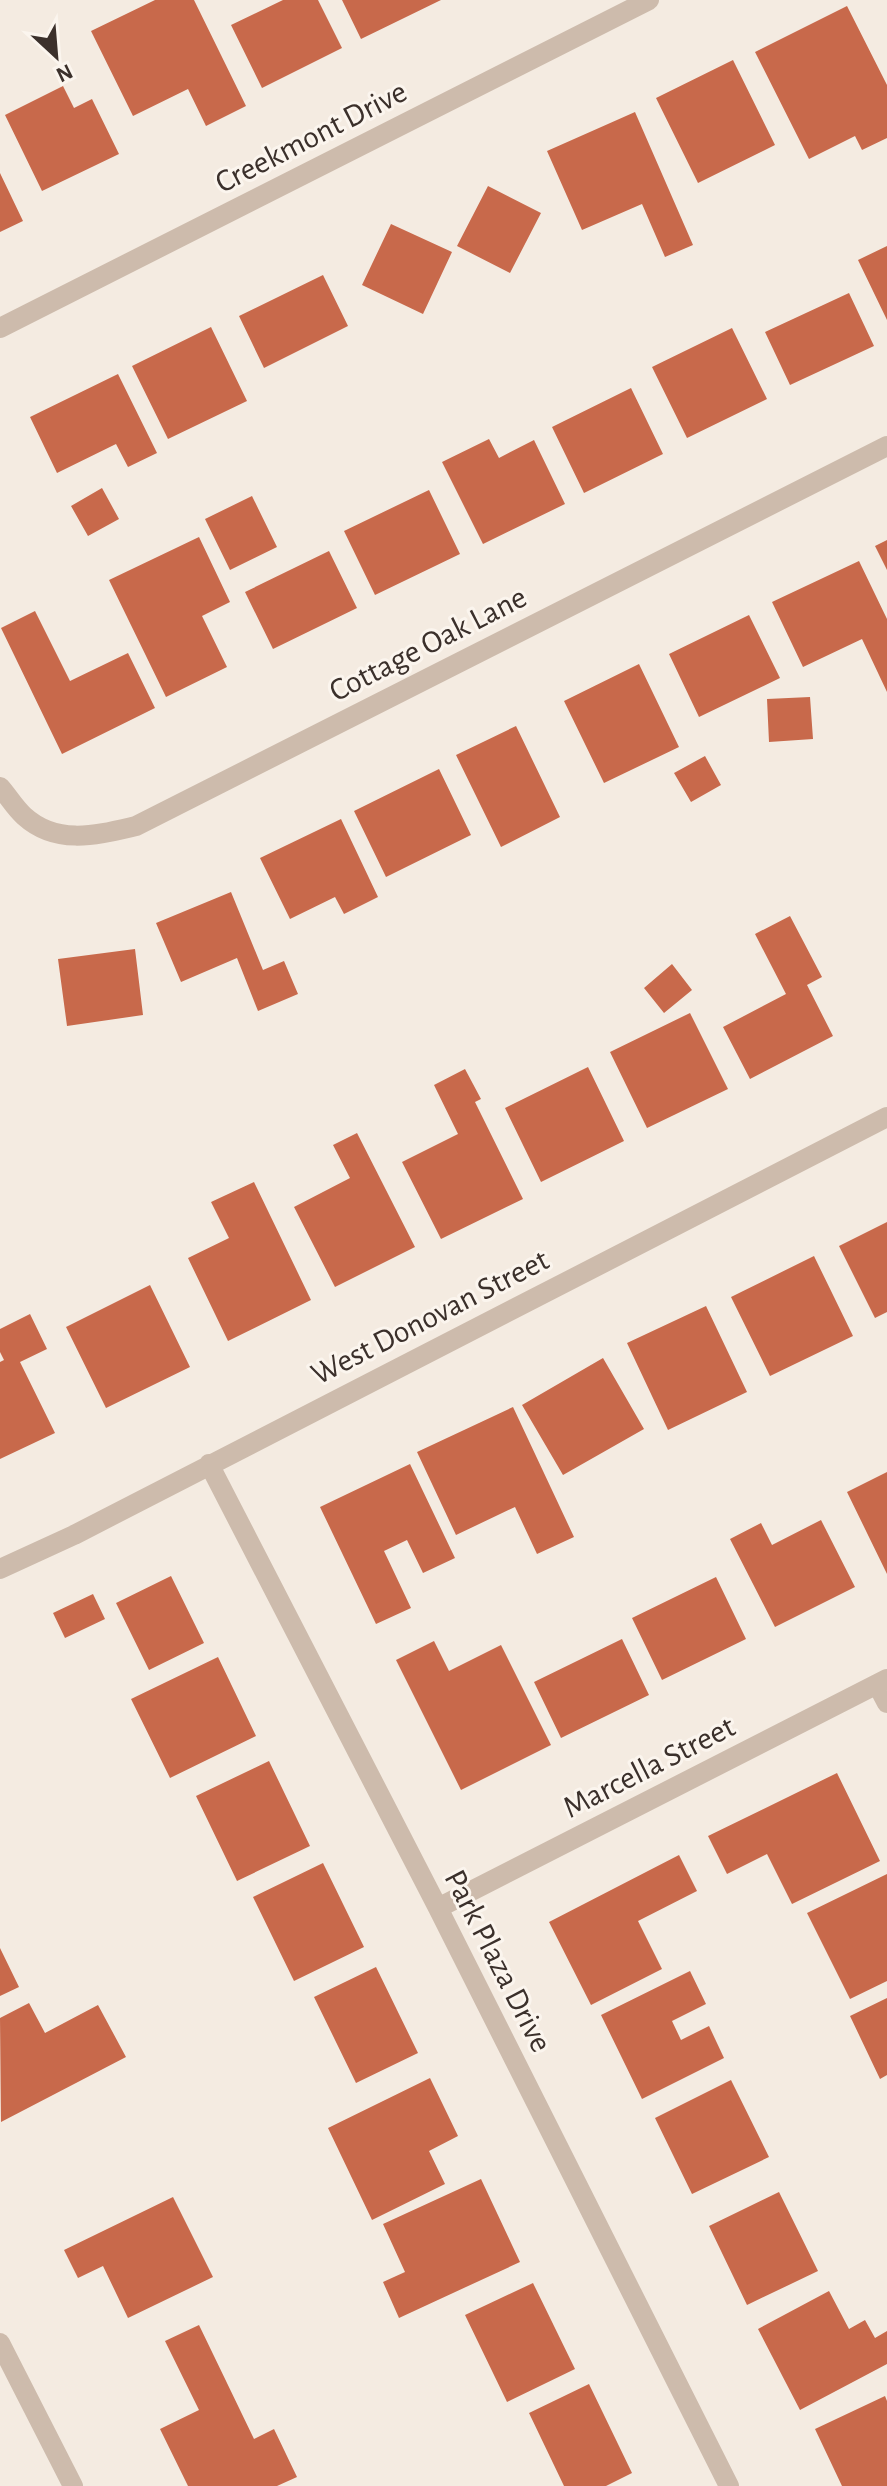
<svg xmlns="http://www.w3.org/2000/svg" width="887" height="2486" font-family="'Alegreya Sans',sans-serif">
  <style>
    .building { fill: #c8694b }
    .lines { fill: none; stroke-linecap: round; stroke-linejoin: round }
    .street { stroke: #cdbbac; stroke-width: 20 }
    .labels { text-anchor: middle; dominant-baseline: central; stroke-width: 6; stroke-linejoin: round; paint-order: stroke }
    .street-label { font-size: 32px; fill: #3b302b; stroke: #fbf5ee }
  </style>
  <rect width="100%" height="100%" fill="#f4ebe1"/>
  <path class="building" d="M155 0H194L246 106 206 126 188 89 133 116 91 31Z
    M283 0H318L342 48 262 88 231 25Z
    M342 0H441L361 39Z
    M847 6 887 85V138L862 150 855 136 809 159 755 52Z
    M733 60 775 145 698 183 656 98Z
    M63 86 74 108 92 99 119 154 42 191 5 115Z
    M635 112 693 245 665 257 642 204 582 230 547 151Z
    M0 173 23 221 0 232Z
    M488 186 541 213 510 273 457 246Z
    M391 224 452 252 423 314 362 285Z
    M887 246V320L858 260Z
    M323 275 348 326 264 368 239 316Z
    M849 293 874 346 790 385 765 332Z
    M211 327 247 401 168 439 132 366Z
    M732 328 767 399 687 438 652 367Z
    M118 374 157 453 128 467 116 444 57 473 30 417Z
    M631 388 663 454 584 493 552 427Z
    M489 439 499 458 534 440 565 504 483 544 442 462Z
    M102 488 119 519 88 536 71 506Z
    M429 490 460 554 375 595 344 531Z
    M252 496 277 547 230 570 205 519Z
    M199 537 230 602 202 616 227 667 166 697 109 580Z
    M887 540V570L875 546Z
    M329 551 357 608 273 649 245 592Z
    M859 561 887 619V692L862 639 803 667 772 602Z
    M35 611 70 681 128 653 155 708 62 754 1 628Z
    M749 615 780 678 699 717 669 654Z
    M639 664 679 747 604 783 564 701Z
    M810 697 813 739 769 742 767 699Z
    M516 726 560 817 501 847 456 755Z
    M705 756 721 785 691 802 674 773Z
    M439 769 471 835 386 877 354 811Z
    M341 819 378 897 344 914 335 897 290 919 260 858Z
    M231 892 263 970 284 961 298 994 258 1011 237 958 181 982 156 923Z
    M790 916 822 977 807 985 833 1036 750 1079 723 1027 786 994 755 934Z
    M135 949 143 1015 67 1026 58 959Z
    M672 964 692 990 664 1013 644 988Z
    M690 1013 728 1089 647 1128 610 1052Z
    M588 1067 624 1141 541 1182 505 1108Z
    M465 1069 481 1099 475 1102 523 1199 441 1239 402 1162 458 1134 434 1085Z
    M357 1133 415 1247 335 1287 294 1207 350 1178 333 1145Z
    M254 1182 311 1300 228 1341 188 1258 229 1238 211 1202Z
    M887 1222V1312L875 1318 839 1246Z
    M814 1256 853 1336 770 1376 731 1297Z
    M150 1285 190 1367 106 1408 66 1327Z
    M706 1306 747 1392 668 1430 627 1343Z
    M30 1314 47 1349 20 1362 55 1433 0 1459V1362L4 1360 0 1352V1329Z
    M603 1358 644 1429 563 1475 522 1405Z
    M513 1407 574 1537 537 1554 515 1507 456 1535 417 1452Z
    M410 1464 455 1558 423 1573 407 1540 384 1551 411 1608 376 1624 320 1507Z
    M887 1472V1574L847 1492Z
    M821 1520 855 1587 775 1627 730 1539 761 1523 772 1545Z
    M171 1576 204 1643 149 1670 116 1603Z
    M716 1577 746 1639 662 1680 632 1618Z
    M93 1594 105 1619 65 1638 53 1613Z
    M622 1639 649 1695 561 1738 534 1682Z
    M434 1641 449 1671 501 1645 551 1745 461 1790 396 1660Z
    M218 1657 256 1736 170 1778 131 1699Z
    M269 1761 310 1846 237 1881 196 1796Z
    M837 1773 880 1861 792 1904 767 1854 727 1874 708 1836Z
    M679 1855 697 1891 638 1921 662 1969 591 2005 549 1922Z
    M323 1863 364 1947 294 1981 253 1897Z
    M887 1874V1981L850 1999 807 1913Z
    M0 1948 19 1987 0 1996Z
    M376 1967 418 2053 356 2083 314 1997Z
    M690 1971 706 2004 672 2021 681 2040 709 2026 724 2058 642 2099 601 2015Z
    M887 1998V2075L880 2079 850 2016Z
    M29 2003 45 2033 98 2005 126 2057 1 2122 0 2018Z
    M430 2078 458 2136 429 2151 445 2184 372 2220 328 2128Z
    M731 2080 769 2157 692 2194 655 2118Z
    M481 2179 520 2262 399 2318 383 2282 405 2272 383 2224Z
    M779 2192 818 2271 747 2305 709 2226Z
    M173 2197 213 2277 128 2318 103 2266 78 2278 64 2250Z
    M533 2283 575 2369 507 2402 465 2315Z
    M829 2291 849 2329 865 2320 875 2338 887 2331V2364L800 2410 758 2329Z
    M199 2325 254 2439 274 2429 297 2477 277 2486H188L160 2429 199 2410 165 2341Z
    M589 2384 632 2473 606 2486H564L529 2413Z
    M885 2396 887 2401V2486H842L815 2429Z"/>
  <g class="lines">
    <path class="street" d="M0 328 649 0
      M0 787C8 796 15 808 24 816 57 846 97 835 136 826L887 446
      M209 1464 438 1908 729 2486
      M0 1569 74 1535 887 1117
      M877 1684 887 1703
      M438 1908 887 1679
      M0 2343 73 2486"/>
  </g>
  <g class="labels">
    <g class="street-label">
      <text transform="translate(311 137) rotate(-27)">Creekmont Drive</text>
      <text transform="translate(428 644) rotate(-27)">Cottage Oak Lane</text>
      <text transform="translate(430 1317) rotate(-27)">West Donovan Street</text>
      <text transform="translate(649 1767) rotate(-27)">Marcella Street</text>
      <text transform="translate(498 1961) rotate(63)">Park Plaza Drive</text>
    </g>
  </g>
  <g transform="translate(56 56) rotate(154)" stroke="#fbf5ee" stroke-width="6" paint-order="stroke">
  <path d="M0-6L14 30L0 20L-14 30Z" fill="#3b302b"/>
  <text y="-12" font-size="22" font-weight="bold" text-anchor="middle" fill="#3b302b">N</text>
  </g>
</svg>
